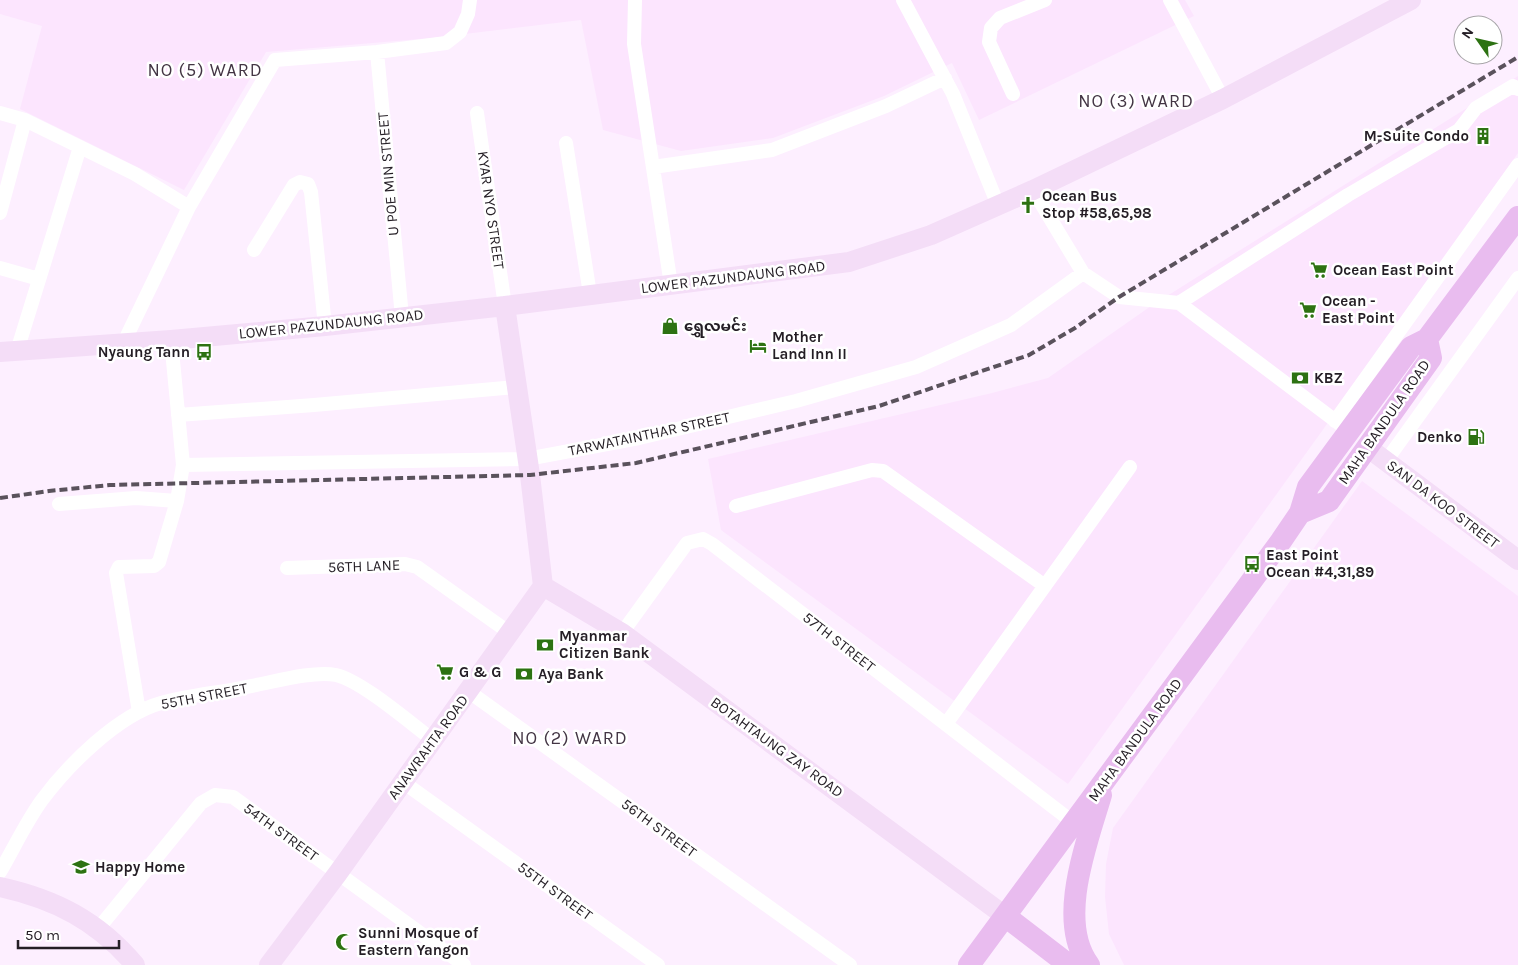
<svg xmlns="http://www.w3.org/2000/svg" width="1518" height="965" font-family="Karla,'Noto Sans Myanmar',sans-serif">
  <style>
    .built { fill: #fce5fe }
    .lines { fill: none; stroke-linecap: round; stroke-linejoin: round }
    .street { stroke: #fff; stroke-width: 14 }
    .secondary { stroke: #f4ddf7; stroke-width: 20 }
    .primary { stroke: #e9bcef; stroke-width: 22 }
    .rail { stroke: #5a525c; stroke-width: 4; stroke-dasharray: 8 4; stroke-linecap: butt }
    .labels { text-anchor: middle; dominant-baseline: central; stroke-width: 5; stroke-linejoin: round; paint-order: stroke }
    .poi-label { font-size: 15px; font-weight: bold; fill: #241e25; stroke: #fff; text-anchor: start }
    .street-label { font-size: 15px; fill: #241e25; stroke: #fff }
    .quarter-label { font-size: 18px; letter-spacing: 1px; fill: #433544; stroke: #fff }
  </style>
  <rect width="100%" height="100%" fill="#fdefff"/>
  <path class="built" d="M0 0H1185L1194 16 979 120 952 63 884 96 773 138 681 151 603 130 581 20 432 38 266 52 184 190 20 109 42 26 0 14Z
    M1518 76V153L1322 431 1068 784 721 530 708 459 992 393 1048 378 1151 306Z
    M1362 481 1518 596V965H1124L1109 934 1105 897 1106 864 1113 828Z"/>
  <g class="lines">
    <path class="street" d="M635 0 634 44 671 285
      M903 0 953 94 998 205
      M1170 0 1223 99
      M377 52 402 317
      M1013 94 989 42 991 28 1000 18 1045 0
      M0 113 25 120 135 174 189 207
      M477 113 505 306
      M566 143 590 294
      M653 167 772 150 886 106 945 78
      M1033 190 1083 273 1119 297 1179 303 1349 431
      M0 213 25 120
      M254 250 294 185 300 182 308 184 311 192 325 326
      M0 268 39 279
      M1179 303 1348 195 1459 130 1476 108 1513 86 1518 89
      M124 342 189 207 275 60 377 52 446 43 460 32 468 14 470 0
      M17 351 80 147
      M178 415 314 405 516 387
      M1335 421 1518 165
      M1386 461 1518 278
      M183 465 527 459 639 438 796 401 916 367 1011 325 1083 273
      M59 504 136 498 177 501
      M736 506 872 470 883 471 1045 586
      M287 568 405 564 417 567 510 633
      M622 633 687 543 703 539 712 544 1074 823
      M468 691 850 965
      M139 712 116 573 119 567 154 566 159 562 177 501 183 465 171 340
      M946 724 1130 467
      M403 782 658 965
      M0 872C14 848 26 822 42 800 68 765 118 715 161 703 189 695 218 693 246 687 270 683 313 670 336 675 362 681 410 723 433 740
      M98 929 201 803 215 795 233 797 464 965"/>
    <path class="secondary" d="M0 352 171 340 325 326 505 306 849 262 931 235 1033 190 1223 99 1411 0
      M1367 447 1518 560
      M543 586 622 633 1005 916
      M0 887C55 899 98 921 135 965
      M269 965 338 873 543 586 530 475 505 306"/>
    <path class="primary" d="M1300 513 1329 501 1431 358 1427 339
      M1005 916 1069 965
      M969 965 1281 541 1300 513 1308 487 1411 347 1427 339 1518 217
      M1089 965C1056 921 1087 843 1101 795"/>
    <path class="rail" d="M0 498 49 491 110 485 530 475 636 463 879 406 1029 355 1075 328 1119 297 1518 57"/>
  </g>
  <defs>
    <g id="building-bare" transform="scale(1.35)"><path d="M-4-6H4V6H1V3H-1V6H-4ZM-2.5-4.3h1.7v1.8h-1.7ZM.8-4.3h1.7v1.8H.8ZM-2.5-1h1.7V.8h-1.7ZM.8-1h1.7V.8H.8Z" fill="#2d7212" stroke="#fff" stroke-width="2.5" paint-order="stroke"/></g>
    <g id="church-bare" transform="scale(1.35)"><path d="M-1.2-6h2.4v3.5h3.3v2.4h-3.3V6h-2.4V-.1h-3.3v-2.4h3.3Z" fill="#2d7212" stroke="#fff" stroke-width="2.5" paint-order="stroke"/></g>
    <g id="supermarket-bare" transform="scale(1.35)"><path d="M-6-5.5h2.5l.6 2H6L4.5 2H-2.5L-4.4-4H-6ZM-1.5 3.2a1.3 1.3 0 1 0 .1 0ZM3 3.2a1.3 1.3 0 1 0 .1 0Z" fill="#2d7212" stroke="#fff" stroke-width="2.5" paint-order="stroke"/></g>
    <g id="shop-bare" transform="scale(1.35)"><path d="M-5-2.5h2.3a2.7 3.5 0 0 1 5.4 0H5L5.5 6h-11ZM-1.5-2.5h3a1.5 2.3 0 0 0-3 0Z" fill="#2d7212" stroke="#fff" stroke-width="2.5" paint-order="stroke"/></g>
    <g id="hotel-bare" transform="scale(1.35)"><path d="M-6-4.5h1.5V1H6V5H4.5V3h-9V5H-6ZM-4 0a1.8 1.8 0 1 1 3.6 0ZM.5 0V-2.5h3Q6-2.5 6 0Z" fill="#2d7212" stroke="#fff" stroke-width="2.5" paint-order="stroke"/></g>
    <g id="bus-bare" transform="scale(1.35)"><path d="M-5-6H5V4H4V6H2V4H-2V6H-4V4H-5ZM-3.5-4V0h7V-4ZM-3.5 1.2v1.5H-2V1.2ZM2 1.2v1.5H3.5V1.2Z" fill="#2d7212" stroke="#fff" stroke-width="2.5" paint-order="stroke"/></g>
    <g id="bank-bare" transform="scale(1.35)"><path d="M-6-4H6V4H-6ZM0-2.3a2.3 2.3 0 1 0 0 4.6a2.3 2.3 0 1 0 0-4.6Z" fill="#2d7212" stroke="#fff" stroke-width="2.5" paint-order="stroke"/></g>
    <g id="fuel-bare" transform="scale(1.35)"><path d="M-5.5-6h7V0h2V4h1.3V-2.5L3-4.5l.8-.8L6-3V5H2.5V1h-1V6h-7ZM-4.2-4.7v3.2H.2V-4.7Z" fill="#2d7212" stroke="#fff" stroke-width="2.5" paint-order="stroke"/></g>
    <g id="school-bare" transform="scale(1.35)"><path d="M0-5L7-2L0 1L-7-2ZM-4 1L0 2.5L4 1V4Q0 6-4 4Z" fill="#2d7212" stroke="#fff" stroke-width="2.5" paint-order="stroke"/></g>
    <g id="mosque-bare" transform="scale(1.35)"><path d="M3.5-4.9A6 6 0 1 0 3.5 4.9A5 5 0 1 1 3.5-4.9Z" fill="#2d7212" stroke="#fff" stroke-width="2.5" paint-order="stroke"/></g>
  </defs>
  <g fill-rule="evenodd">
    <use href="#building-bare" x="1483" y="136"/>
    <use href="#church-bare" x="1028" y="205"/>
    <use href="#supermarket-bare" x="1319" y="270"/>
    <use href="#supermarket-bare" x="1308" y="310"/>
    <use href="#shop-bare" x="670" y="326"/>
    <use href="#hotel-bare" x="758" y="346"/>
    <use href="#bus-bare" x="204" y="352"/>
    <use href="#bank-bare" x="1300" y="378"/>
    <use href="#fuel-bare" x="1476" y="437"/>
    <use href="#bus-bare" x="1252" y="564"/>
    <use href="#bank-bare" x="545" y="645"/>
    <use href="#supermarket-bare" x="445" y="672"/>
    <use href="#bank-bare" x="524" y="674"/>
    <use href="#school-bare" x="81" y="867"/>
    <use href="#mosque-bare" x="344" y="942"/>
  </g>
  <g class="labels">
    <g class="poi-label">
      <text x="1469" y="136" text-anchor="end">M-Suite Condo</text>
      <text x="1042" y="196">Ocean Bus<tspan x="1042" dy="17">Stop #58,65,98</tspan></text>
      <text x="1333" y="270">Ocean East Point</text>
      <text x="1322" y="301">Ocean -<tspan x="1322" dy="17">East Point</tspan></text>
      <text x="684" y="326">ရွှေလမင်း</text>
      <text x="772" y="337">Mother<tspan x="772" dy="17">Land Inn II</tspan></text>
      <text x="190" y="352" text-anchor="end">Nyaung Tann</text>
      <text x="1314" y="378">KBZ</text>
      <text x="1462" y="437" text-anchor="end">Denko</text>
      <text x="1266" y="555">East Point<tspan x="1266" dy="17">Ocean #4,31,89</tspan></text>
      <text x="559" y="636">Myanmar<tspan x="559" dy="17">Citizen Bank</tspan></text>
      <text x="459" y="672">G &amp; G</text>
      <text x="538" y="674">Aya Bank</text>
      <text x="95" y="867">Happy Home</text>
      <text x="358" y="933">Sunni Mosque of<tspan x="358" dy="17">Eastern Yangon</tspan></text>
    </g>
    <g class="street-label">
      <text transform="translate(388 174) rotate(-95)">U POE MIN STREET</text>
      <text transform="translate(491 210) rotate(82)">KYAR NYO STREET</text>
      <text transform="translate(733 277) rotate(-7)">LOWER PAZUNDAUNG ROAD</text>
      <text transform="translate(331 324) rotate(-6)">LOWER PAZUNDAUNG ROAD</text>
      <text transform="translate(1384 422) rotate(-55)">MAHA BANDULA ROAD</text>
      <text transform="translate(649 434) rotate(-12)">TARWATAINTHAR STREET</text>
      <text transform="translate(1443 504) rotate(37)">SAN DA KOO STREET</text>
      <text transform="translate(364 566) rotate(-2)">56TH LANE</text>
      <text transform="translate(839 642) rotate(38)">57TH STREET</text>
      <text transform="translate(204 696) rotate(-11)">55TH STREET</text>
      <text transform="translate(1135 740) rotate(-54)">MAHA BANDULA ROAD</text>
      <text transform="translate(428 747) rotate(-54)">ANAWRAHTA ROAD</text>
      <text transform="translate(777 747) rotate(36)">BOTAHTAUNG ZAY ROAD</text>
      <text transform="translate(659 828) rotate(36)">56TH STREET</text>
      <text transform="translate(281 832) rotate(36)">54TH STREET</text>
      <text transform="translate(555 891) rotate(36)">55TH STREET</text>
    </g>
    <g class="quarter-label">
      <text x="205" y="70">NO (5) WARD</text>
      <text x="1136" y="101">NO (3) WARD</text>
      <text x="570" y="738">NO (2) WARD</text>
    </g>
  </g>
  <g transform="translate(1478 40) rotate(304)"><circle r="24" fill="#ffffff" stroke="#a7a5a8"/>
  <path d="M0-4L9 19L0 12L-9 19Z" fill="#2d7212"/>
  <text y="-8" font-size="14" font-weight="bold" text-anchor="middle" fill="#241e25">N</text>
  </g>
  <path d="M18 940v8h101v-8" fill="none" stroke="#241e25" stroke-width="2.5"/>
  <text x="25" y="940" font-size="15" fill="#241e25" stroke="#ffffff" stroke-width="4" paint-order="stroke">50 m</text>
</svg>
